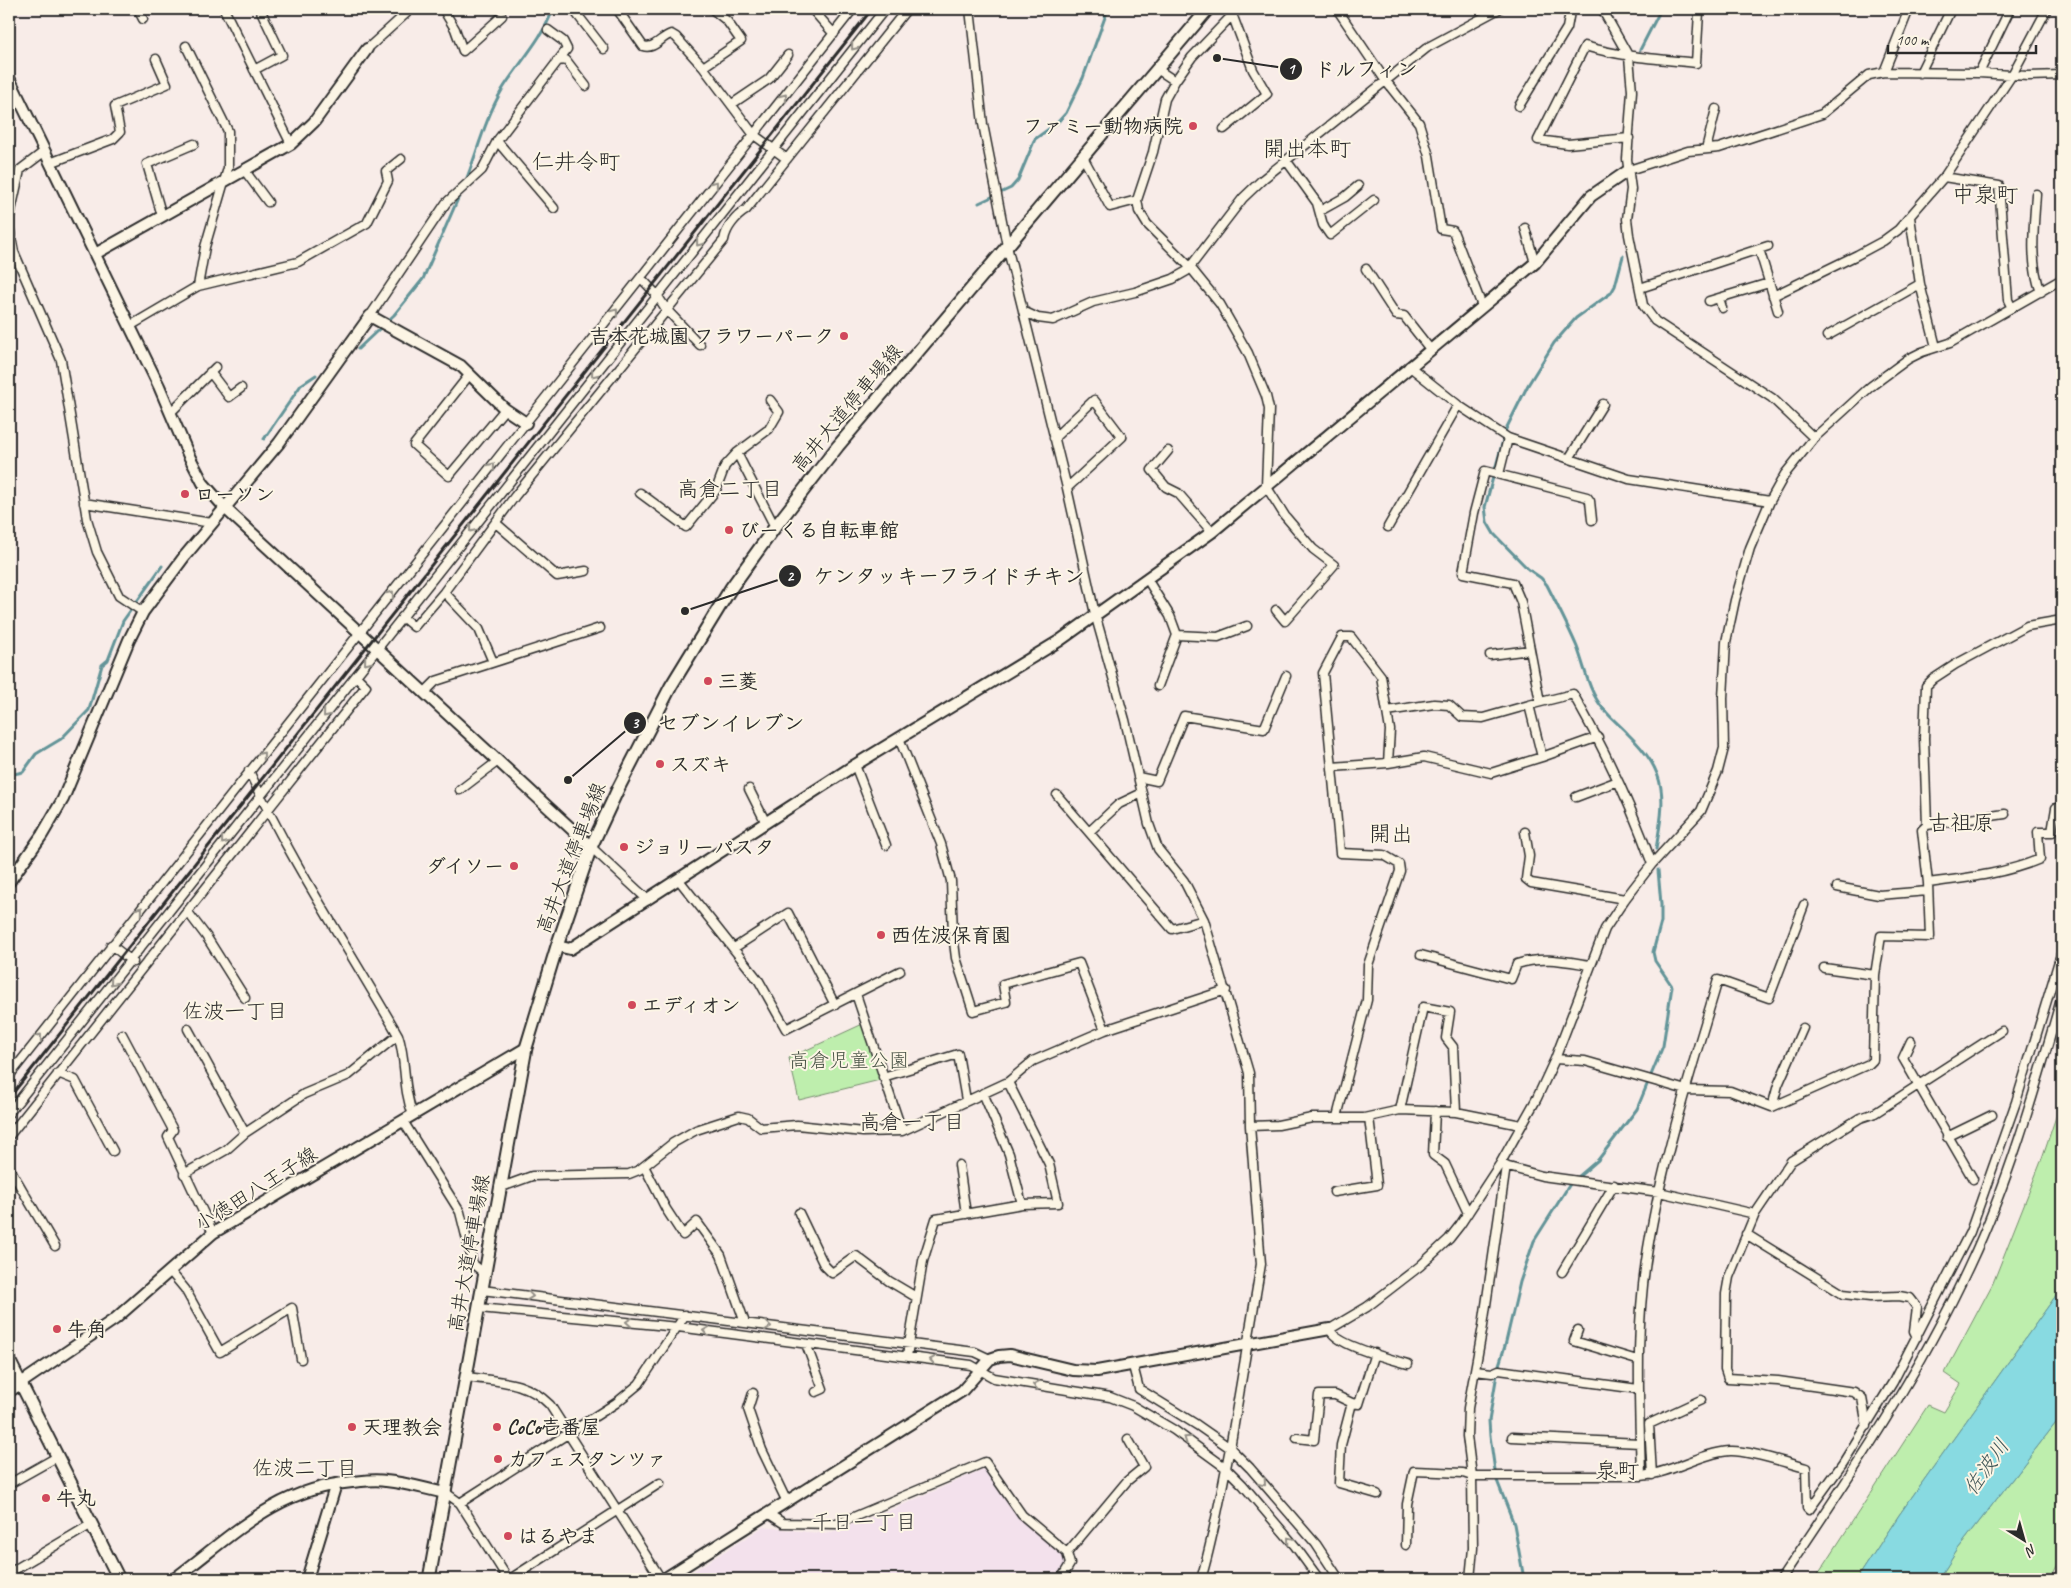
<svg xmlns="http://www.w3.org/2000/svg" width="2071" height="1588" font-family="Caveat,'Klee One',sans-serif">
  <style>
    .built { fill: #f3e1ec }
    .green { fill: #beeead; stroke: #748c6c }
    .water { fill: #88dae1; stroke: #639498 }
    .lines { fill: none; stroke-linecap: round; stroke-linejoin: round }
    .stream { stroke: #639498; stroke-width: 3 }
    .minor-casing { stroke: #2b2b2b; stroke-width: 11 }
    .tertiary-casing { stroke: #2b2b2b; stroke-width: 14 }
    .secondary-casing { stroke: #2b2b2b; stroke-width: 15 }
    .minor { stroke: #fcf5e5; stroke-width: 8 }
    .tertiary { stroke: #fcf5e5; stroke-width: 10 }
    .secondary { stroke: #fcf5e5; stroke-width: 11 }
    .rail { stroke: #2b2b2b; stroke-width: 3 }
    .oneway { stroke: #949088 }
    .poi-dot { fill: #d1495b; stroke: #fcf5e5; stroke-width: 2 }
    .labels { text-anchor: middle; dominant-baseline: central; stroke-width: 4; stroke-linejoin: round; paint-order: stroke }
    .poi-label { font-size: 20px; font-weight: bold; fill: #2b2b2b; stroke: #fcf5e5; text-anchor: start }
    .street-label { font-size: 20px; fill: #2b2b2b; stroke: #fcf5e5 }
    .park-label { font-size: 20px; fill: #485245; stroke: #fcf5e5 }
    .neighbourhood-label { font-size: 21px; fill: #2b2b2b; stroke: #fcf5e5 }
    .water-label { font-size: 21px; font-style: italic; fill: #425758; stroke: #fcf5e5 }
    .quarter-label { font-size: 22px; fill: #2b2b2b; stroke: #fcf5e5 }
    .leader { fill: none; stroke: #2b2b2b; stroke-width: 2 }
    .callout-dot { fill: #2b2b2b; stroke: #fcf5e5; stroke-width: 2 }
    .mark-label { font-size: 15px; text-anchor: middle; font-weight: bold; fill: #fff }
    .callout-label { font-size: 21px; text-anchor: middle; font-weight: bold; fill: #2b2b2b; stroke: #fcf5e5; stroke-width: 4; stroke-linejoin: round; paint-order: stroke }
  </style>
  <rect width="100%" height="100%" fill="#f8ece8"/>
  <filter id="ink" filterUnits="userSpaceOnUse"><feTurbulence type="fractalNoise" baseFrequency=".02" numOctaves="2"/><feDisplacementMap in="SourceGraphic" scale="10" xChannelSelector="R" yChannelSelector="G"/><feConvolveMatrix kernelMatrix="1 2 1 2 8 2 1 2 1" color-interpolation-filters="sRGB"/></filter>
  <g filter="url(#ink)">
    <path class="built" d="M986 1468 1019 1518 1063 1556 1065 1567 1056 1579H681L763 1527 826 1534 882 1514Z"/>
    <path class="green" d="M9 478C14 503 14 534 9 559Z
      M867 1022 884 1079 799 1100 789 1058Z
      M2062 1099V1287L1899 1515 1857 1579H1815L1928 1405 1944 1412 1961 1384 1945 1373 1993 1283 2040 1164Z
      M2062 1415V1555L2049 1579H1939L1958 1549Z"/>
    <path class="water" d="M2062 1287V1415L1958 1549 1939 1579H1857L1899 1515Z"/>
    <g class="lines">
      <path class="stream" d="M1640 50 1661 9
        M465 183C477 153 485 119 502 90 518 64 543 38 553 9
        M979 203 1011 188 1018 180 1035 139 1057 123 1066 113 1083 78 1108 9
        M1623 256 1615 286 1611 293 1576 318 1554 343 1528 385 1506 429 1485 507 1487 522 1494 534 1528 569 1541 578 1547 585C1557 605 1568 626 1577 647 1584 665 1587 684 1597 700 1605 714 1618 723 1628 734 1669 774 1665 797 1656 849
        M358 349 394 315 423 279 460 194
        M264 439 301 385 316 375
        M9 775 23 772 36 754 61 739 89 710 102 665 108 660 123 621 162 566
        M1524 1579 1514 1524 1496 1478 1490 1436 1489 1421 1498 1368 1505 1346 1520 1282 1534 1241 1570 1184 1598 1160 1637 1109 1663 1046 1672 986 1655 961 1653 952 1661 922V904L1658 870"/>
      <g class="minor-casing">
        <path id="minor" d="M138 9 143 19
          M224 9 291 144
          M443 9 455 29 463 51 502 16
          M573 9 604 49
          M617 9 643 46C654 50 661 37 671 34L676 37 703 67 754 135 787 159
          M812 9 834 34
          M970 9 983 124 1007 246 1067 488 1095 614 1125 720 1149 824 1158 849 1184 881 1204 920 1249 1073 1250 1126 1261 1264 1230 1448C1221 1492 1214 1536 1201 1579
          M1238 9 1192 57 1175 81 1165 99 1153 152 1137 200 1139 211 1147 224 1190 267 1220 304 1248 353 1266 396 1269 409 1266 486 1285 516 1313 549 1334 565 1285 621 1276 610
          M1337 9 1385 80 1419 123 1429 156 1441 229 1453 231 1482 306
          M1602 9 1629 57 1632 91 1627 159 1631 189 1627 219 1629 235 1643 305 1655 321 1772 398 1814 438
          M186 46 228 131V168L205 247 198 286
          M367 49 411 9
          M557 61 566 60 586 86
          M703 67 741 41 727 21 712 9
          M1157 69 1175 81
          M254 70 282 55 260 9
          M1884 72 1909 9
          M1920 73 1951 9
          M1979 73 2010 9
          M732 104 769 79 788 55
          M1519 106 1567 28 1570 12 1574 9
          M1224 129 1267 94 1253 70 1232 14 1227 9
          M1629 138 1568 144 1538 140 1585 46C1621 57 1658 59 1696 63L1699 12
          M497 141 554 208
          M1706 149 1716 109
          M1083 157 1110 207 1137 200
          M1286 160 1317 203 1323 225 1330 235 1374 200
          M50 163 113 139 120 132 115 106 167 84 156 59
          M1629 170 1688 151 1719 148 1822 114 1869 75 1884 72 1979 73 2028 76 2062 75
          M245 171 268 202
          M1944 177 1999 186 2008 300 2012 308
          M2036 194C2034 226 2029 262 2041 292
          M1320 211 1345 197 1358 186
          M162 216 147 164 194 144
          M1910 217 1920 284 1936 347
          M9 220 20 170 45 151
          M9 226 14 252 61 360 87 519 97 552 119 596 143 612
          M1525 228 1535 263
          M1759 249 1778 311
          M1366 269 1396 315 1404 316 1430 349
          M641 278 657 295 666 309 700 345
          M1640 288 1768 246
          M1773 296 1857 255 1883 241 1898 230 1944 177 2012 75 2047 9
          M1719 298 1722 308
          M1709 301 1769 283
          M1023 311 1038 318 1053 320 1093 302 1135 292 1173 279 1187 271 1243 198 1263 179 1428 47 1499 9
          M370 316 446 203 482 170 497 141 567 49 563 41 548 30
          M130 326 198 286 298 262 367 223 388 181 386 171 401 159
          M1827 336 1920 284
          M1409 366 1458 405 1508 438 1629 479 1770 501
          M210 372 229 397 241 388
          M470 374 414 445 449 476 505 409
          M171 412 216 367
          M1054 438 1094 400 1122 437 1067 488
          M1168 451 1152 470 1166 487 1178 493 1212 532
          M737 453 775 527
          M1570 457 1603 404
          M1499 474 1508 438
          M640 493 686 527 716 490 725 466 737 453 769 429 779 412 770 400
          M84 503 212 523
          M497 524 557 576 586 571
          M1388 527 1458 405
          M1147 579 1170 616 1177 635 1158 686
          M444 592 479 629 493 662
          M402 617 414 627 444 592 515 496 724 240C726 228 736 216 746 210L907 9
          M1177 635 1218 637 1247 626
          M1490 655 1530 650
          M425 692 436 681 600 628
          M1540 702 1521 602 1513 583 1463 573 1474 513 1485 471 1587 497 1590 501 1592 520
          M1387 711 1434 704 1449 705 1462 717 1483 718 1529 705
          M1598 737 1542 757 1529 705 1573 694C1604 748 1631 805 1652 864
          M899 738 941 844 951 881 953 934 956 958 973 1011 1006 1002 1003 984 1079 963 1105 1030
          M1388 763 1424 757 1491 773 1542 757
          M855 765 886 845
          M1332 767 1388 763 1390 730 1381 676 1351 637H1342L1323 673 1340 853 1384 855 1399 864 1400 871 1368 965 1367 1000 1337 1117
          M249 771C291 863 348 947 398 1035 407 1061 402 1087 413 1115
          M1138 777 1157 781 1184 716 1264 729 1286 676
          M749 789 766 823
          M460 790 498 761
          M1057 795 1172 929 1204 920
          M1576 797 1618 781
          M1927 825 1924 738 1926 686 1933 679 1956 664 2027 626 2062 620
          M1089 832 1119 804 1142 793
          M1525 832 1529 856 1526 879 1531 883 1625 899
          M591 847 648 900
          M679 880 759 981 786 1029 900 971
          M1928 883C1966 878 2004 874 2040 859L2038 832H2052L2056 808
          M1837 887 1879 895 1928 891
          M187 911 206 936 245 998
          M111 945 133 962
          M734 948 788 913 835 1005
          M1421 955 1511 979 1517 964C1542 956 1564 961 1590 965
          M1824 968 1875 975
          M856 994 902 1131
          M188 1029 245 1133
          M122 1034 173 1130 168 1137 213 1233
          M1911 1041 1903 1058 1973 1179
          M1555 1059 1585 1061 1686 1090 1730 1091 1772 1107 1869 1064 1873 1060 1875 975 1881 936 1930 937 1928 883 1922 830 1927 825 2005 814
          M58 1073 75 1080 113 1151
          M9 1076 853 9
          M883 1077 958 1054 966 1100
          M983 1093 1009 1154 1022 1204
          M1772 1107 1778 1085 1803 1028
          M1400 1110 1423 1007 1450 1012 1446 1038 1453 1047 1456 1112
          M1435 1111 1433 1155 1445 1164 1468 1213
          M9 1113 885 9
          M403 1121 460 1212 473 1264 484 1273
          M1250 1126 1278 1125 1312 1118H1364L1400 1110 1456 1112 1521 1125
          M9 1136 366 686 356 676
          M1947 1137 1992 1115
          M959 1165 966 1214
          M1501 1165 1542 1176 1659 1192 1755 1214
          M644 1166 666 1209 683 1235 697 1222 721 1255 745 1323
          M9 1167 55 1246
          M184 1174 226 1150 245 1133 304 1094 349 1075 398 1035
          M499 1188 532 1176 629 1174 639 1170 673 1143 696 1130 739 1116 748 1118 761 1128 797 1125 863 1132 902 1131 1008 1082 1033 1061 1105 1030 1226 990
          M1334 1192 1377 1185 1369 1117
          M799 1213 824 1265 832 1273 856 1256 889 1281 916 1297
          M1746 1234 1843 1294 1870 1297 1899 1296 1910 1298 1917 1307 1914 1331 1917 1337
          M170 1271 185 1289 220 1352 292 1308 301 1359
          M1562 1272 1614 1185
          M482 1290 975 1352 990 1359
          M479 1308 678 1327 971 1365 994 1378 1110 1397 1133 1406 1174 1430 1226 1468 1243 1485 1295 1546 1319 1579
          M1578 1330 1574 1341 1637 1360
          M806 1344 823 1389 816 1392
          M1375 1353 1359 1404 1352 1403 1341 1445 1339 1483 1377 1494
          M907 1356 923 1261 936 1219 1022 1204 1058 1203 1049 1164 1008 1082
          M1408 1364C1391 1359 1334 1345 1330 1329L1367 1307 1420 1266 1449 1239 1460 1225 1500 1164 1537 1098 1555 1059 1605 929 1625 899 1652 864 1701 811 1718 771 1724 748 1723 698 1726 642 1735 600 1750 548 1770 501 1785 474 1814 438 1870 387 1908 359 1922 352 1950 343 2062 279
          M1133 1366 1139 1389 1197 1425 1230 1448 1250 1468 1316 1544 1339 1579
          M1475 1371 1492 1373 1499 1370 1638 1389
          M467 1377C500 1382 525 1380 550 1405L661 1579
          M753 1393 748 1409 762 1450 787 1502
          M1867 1426 1862 1398 1854 1392 1778 1381 1728 1378 1725 1369 1726 1294 1729 1277 1755 1214 1791 1161 1860 1118 1875 1113 2002 1031
          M1512 1437 1640 1443
          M1297 1438 1314 1440 1319 1395H1335L1352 1403
          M1652 1475 1649 1424 1701 1400
          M1641 1476C1639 1399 1635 1325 1648 1248 1663 1157 1692 1068 1718 980L1769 998 1804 905
          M9 1484 57 1457
          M446 1493 460 1503 616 1403 639 1384 685 1315
          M460 1503 508 1579
          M769 1514 783 1523 837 1524 985 1462 1022 1515 1067 1553 1070 1564 1061 1579
          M1406 1545 1407 1504 1414 1471 1463 1473 1472 1476H1641C1672 1473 1701 1453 1730 1451 1749 1450 1786 1463 1806 1468L1807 1508 1809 1510 1843 1463 1893 1382 1970 1232 2016 1102 2062 951
          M1067 1553 1127 1481 1144 1467 1128 1439
          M9 1573 90 1525
          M510 1579 660 1483
          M1470 1579 1473 1548 1472 1476 1467 1436 1468 1408 1483 1326 1506 1166
          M1781 1579C1849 1478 1919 1375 1970 1264 2010 1179 2036 1086 2062 996"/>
      </g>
      <g class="tertiary-casing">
        <path id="tertiary" d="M9 78 159 386 188 454 203 483 226 509 591 847
          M95 254 291 144 314 122 367 49
          M9 882 42 835 63 799 129 640 143 612 184 557 279 443 370 316 461 366 505 409 526 423
          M557 946 570 949 855 765 1059 641 1212 532 1535 263 1591 196 1629 170
          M21 1383 115 1319 213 1233 526 1048
          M174 1579C233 1535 275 1489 352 1482 363 1481 375 1479 386 1481 407 1483 426 1489 446 1493
          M307 1579 336 1484
          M664 1579 962 1391 990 1359 999 1356 1010 1355 1073 1370 1097 1371 1330 1329"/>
      </g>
      <g class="secondary-casing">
        <path id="secondary" d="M9 1360 119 1579
          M9 1391 21 1383
          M429 1579 526 1048 557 946 591 847 618 789 671 686 731 588 775 527 838 446 1208 9"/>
      </g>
      <use href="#minor" class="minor"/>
      <use href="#tertiary" class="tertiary"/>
      <use href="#secondary" class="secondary"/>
      <path class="rail" d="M9 1098 872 9"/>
    </g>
    <defs><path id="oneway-chevron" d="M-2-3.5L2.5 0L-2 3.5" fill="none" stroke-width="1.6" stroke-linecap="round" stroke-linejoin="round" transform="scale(1.25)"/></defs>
    <g class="oneway">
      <use href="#oneway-chevron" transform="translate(854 47) rotate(129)"/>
      <use href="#oneway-chevron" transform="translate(784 97) rotate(-52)"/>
      <use href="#oneway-chevron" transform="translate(715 184) rotate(-52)"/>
      <use href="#oneway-chevron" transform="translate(699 243) rotate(128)"/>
      <use href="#oneway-chevron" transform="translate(615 312) rotate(-52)"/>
      <use href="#oneway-chevron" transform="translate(594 374) rotate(129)"/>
      <use href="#oneway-chevron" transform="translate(492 466) rotate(-52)"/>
      <use href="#oneway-chevron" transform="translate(472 529) rotate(128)"/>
      <use href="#oneway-chevron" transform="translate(391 594) rotate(-52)"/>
      <use href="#oneway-chevron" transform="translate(367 662) rotate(129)"/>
      <use href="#oneway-chevron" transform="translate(326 714) rotate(129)"/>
      <use href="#oneway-chevron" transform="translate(262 755) rotate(-51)"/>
      <use href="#oneway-chevron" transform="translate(224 841) rotate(128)"/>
      <use href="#oneway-chevron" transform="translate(140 910) rotate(-51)"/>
      <use href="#oneway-chevron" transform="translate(113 982) rotate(129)"/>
      <use href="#oneway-chevron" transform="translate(39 1037) rotate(-52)"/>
      <use href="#oneway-chevron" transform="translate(530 1296) rotate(7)"/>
      <use href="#oneway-chevron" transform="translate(629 1322) rotate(-175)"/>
      <use href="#oneway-chevron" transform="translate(768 1326) rotate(7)"/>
      <use href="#oneway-chevron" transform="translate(706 1331) rotate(-172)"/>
      <use href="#oneway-chevron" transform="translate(933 1360) rotate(-172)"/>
      <use href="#oneway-chevron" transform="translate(1036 1385) rotate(-170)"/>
      <use href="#oneway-chevron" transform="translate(1187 1439) rotate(-146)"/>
      <use href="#oneway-chevron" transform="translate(1263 1483) rotate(49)"/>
      <use href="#oneway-chevron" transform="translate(1290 1540) rotate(-130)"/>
    </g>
  </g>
  <g class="poi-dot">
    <circle cx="1193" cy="126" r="5"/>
    <circle cx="844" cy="336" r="5"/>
    <circle cx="185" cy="494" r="5"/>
    <circle cx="729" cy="530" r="5"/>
    <circle cx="708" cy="681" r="5"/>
    <circle cx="660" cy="764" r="5"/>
    <circle cx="624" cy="847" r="5"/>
    <circle cx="514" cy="866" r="5"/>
    <circle cx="881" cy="935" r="5"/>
    <circle cx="632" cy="1005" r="5"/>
    <circle cx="57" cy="1329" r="5"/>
    <circle cx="352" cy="1427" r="5"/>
    <circle cx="497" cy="1427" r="5"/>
    <circle cx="498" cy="1459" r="5"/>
    <circle cx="46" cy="1498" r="5"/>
    <circle cx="508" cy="1536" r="5"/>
  </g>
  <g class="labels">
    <g class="poi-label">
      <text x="1183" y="126" text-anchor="end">ファミー動物病院</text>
      <text x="834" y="336" text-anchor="end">吉本花城園 フラワーパーク</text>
      <text x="195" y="494">ローソン</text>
      <text x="739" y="530">びーくる自転車館</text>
      <text x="718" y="681">三菱</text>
      <text x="670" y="764">スズキ</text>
      <text x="634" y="847">ジョリーパスタ</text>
      <text x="504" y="866" text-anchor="end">ダイソー</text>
      <text x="891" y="935">西佐波保育園</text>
      <text x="642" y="1005">エディオン</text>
      <text x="67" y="1329">牛角</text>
      <text x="362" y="1427">天理教会</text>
      <text x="507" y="1427">CoCo壱番屋</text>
      <text x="508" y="1459">カフェスタンツァ</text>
      <text x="56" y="1498">牛丸</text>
      <text x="518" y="1536">はるやま</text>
    </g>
    <g class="street-label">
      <text transform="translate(847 408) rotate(-50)">高井大道停車場線</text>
      <text transform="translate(571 858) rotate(-69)">高井大道停車場線</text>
      <text transform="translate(256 1189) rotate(-32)">小徳田八王子線</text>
      <text transform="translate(469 1253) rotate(-80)">高井大道停車場線</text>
    </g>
    <g class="park-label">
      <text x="849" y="1060">高倉児童公園</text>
    </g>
    <g class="neighbourhood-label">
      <text x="730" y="489">高倉二丁目</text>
      <text x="235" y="1011">佐波一丁目</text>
      <text x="912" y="1122">高倉一丁目</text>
      <text x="305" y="1468">佐波二丁目</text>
      <text x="864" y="1522">千日一丁目</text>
    </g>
    <g class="water-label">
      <text transform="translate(1986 1467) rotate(-55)">佐波川</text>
    </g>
    <g class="quarter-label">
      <text x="1307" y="149">開出本町</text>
      <text x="576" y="162">仁井令町</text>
      <text x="1985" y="195">中泉町</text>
      <text x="1961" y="823">古祖原</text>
      <text x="1391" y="834">開出</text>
      <text x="1617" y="1471">泉町</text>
    </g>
  </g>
  <path class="leader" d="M1217 58L1291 69M685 611L790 576M568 780L635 723"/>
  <g class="callout-dot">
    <circle cx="1217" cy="58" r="5"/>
    <circle cx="685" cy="611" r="5"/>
    <circle cx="568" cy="780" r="5"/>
    <circle cx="1291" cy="69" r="12"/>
    <circle cx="790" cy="576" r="12"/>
    <circle cx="635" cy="723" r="12"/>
  </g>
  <g class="mark-label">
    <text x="1291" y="74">1</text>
    <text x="790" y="581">2</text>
    <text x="635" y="728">3</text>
  </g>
  <g class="callout-label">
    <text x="1366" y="76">ドルフィン</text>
    <text x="949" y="583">ケンタッキーフライドチキン</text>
    <text x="731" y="730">セブンイレブン</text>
  </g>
  <rect width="2071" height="1588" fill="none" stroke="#fcf5e5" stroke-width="30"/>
  <rect x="15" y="15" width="2041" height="1558" fill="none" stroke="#2b2b2b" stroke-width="2" filter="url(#ink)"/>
  <g transform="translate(2024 1540) rotate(143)" stroke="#fcf5e5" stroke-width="4" paint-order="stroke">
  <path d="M0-4L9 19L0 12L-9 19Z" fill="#2b2b2b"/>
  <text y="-8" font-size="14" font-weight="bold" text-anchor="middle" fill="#2b2b2b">N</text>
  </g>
  <path d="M1888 45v8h148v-8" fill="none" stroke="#2b2b2b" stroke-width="2.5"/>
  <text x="1896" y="45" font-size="15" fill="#2b2b2b" stroke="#fcf5e5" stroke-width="4" paint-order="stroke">100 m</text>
</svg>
